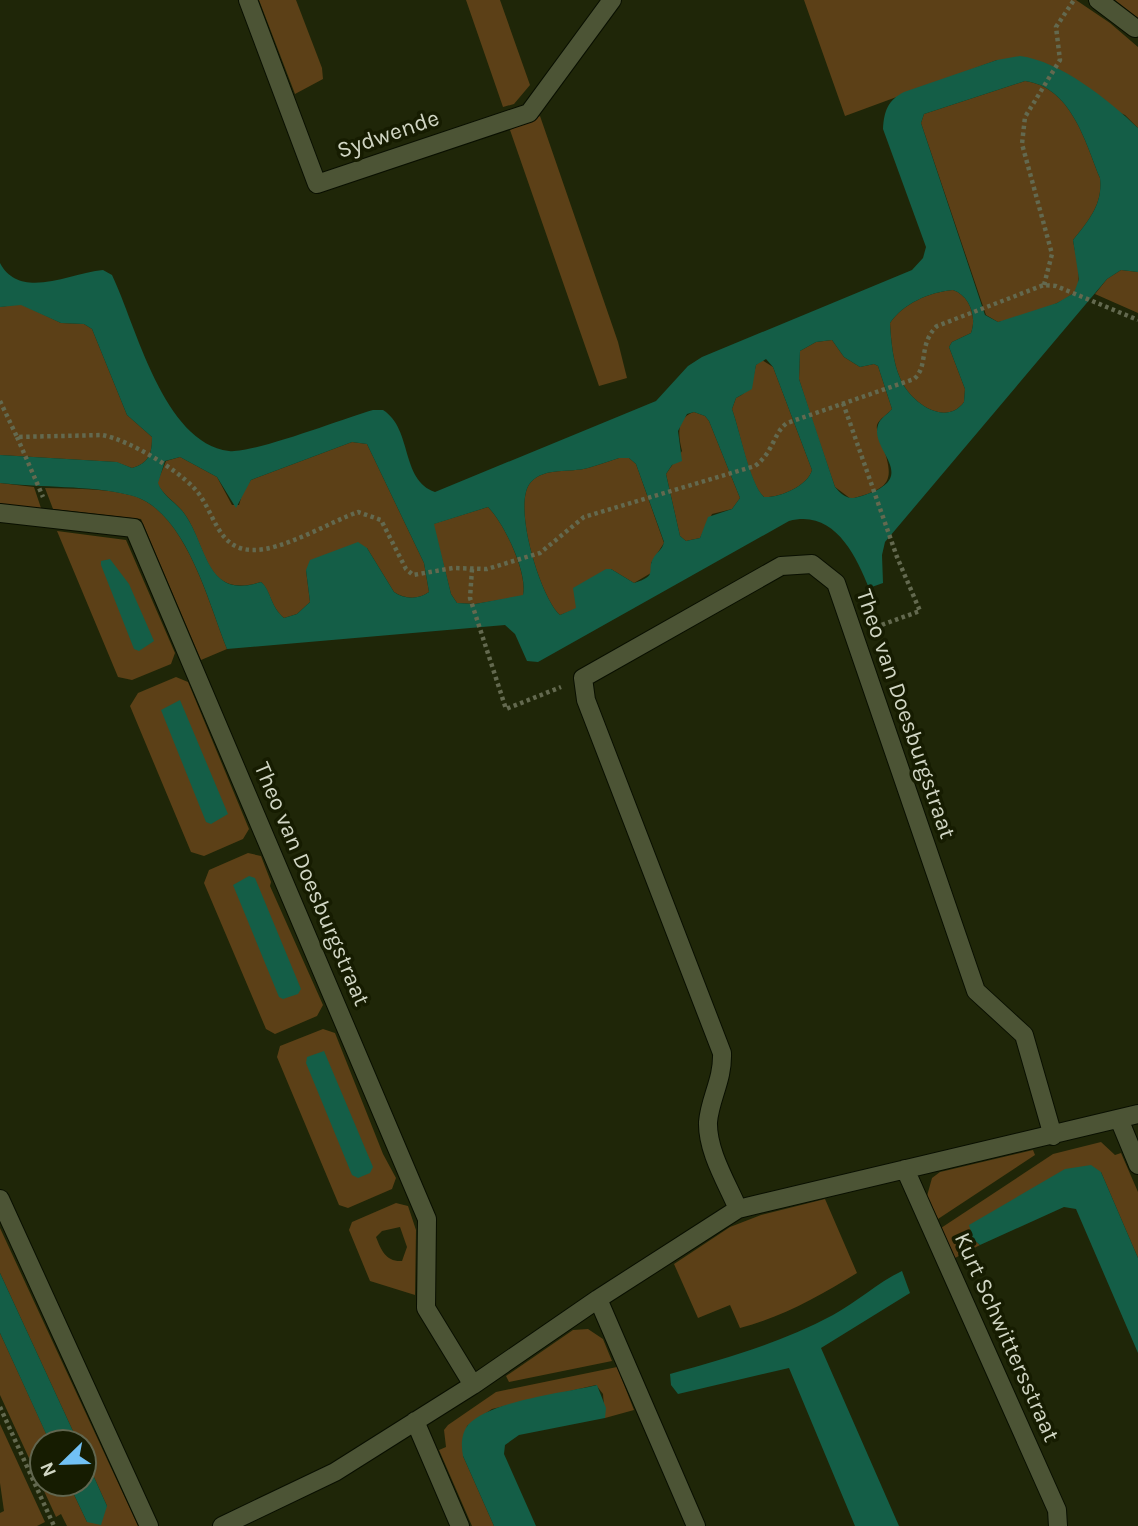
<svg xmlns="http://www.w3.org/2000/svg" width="1138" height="1526" font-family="Karla,sans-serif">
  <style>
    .green { fill: #5c4017; fill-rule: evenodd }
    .water { fill: #145e47; fill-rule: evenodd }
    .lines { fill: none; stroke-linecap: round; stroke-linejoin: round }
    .minor-casing { stroke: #090f00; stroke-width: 20 }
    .path { stroke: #63694f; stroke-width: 4.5; stroke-dasharray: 3.5 3.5; stroke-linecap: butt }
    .minor { stroke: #4c5435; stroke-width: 18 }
    .labels { text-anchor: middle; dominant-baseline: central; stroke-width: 7; stroke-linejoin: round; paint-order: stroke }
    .street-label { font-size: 23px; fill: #d1d6c4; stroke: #161c01 }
  </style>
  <rect width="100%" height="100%" fill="#1f2608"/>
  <path class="green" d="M259 0H296L322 68 323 79 295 94Z
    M466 0H500L530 85 514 104 503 107Z
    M804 0H1076L1110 23 1138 47V128L1125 115 997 60 845 116Z
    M1115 0H1138V18Z
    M1025 81C1071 87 1085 141 1100 178 1103 204 1089 220 1073 240 1075 254 1082 274 1077 288 1071 303 1013 320 998 322L986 315 921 123 924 114Z
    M540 116 618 342 627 378 599 386 510 130Z
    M1121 270 1138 272V313L1095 294 1107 279Z
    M953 290C970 296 977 317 971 333L952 342 949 347 965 389 964 402C945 428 909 401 900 378 893 362 891 341 890 323 903 304 929 292 953 290Z
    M21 304 61 323 84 324 92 329 127 415 152 437C152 454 149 463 132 468L116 462 0 455V307Z
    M832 340 844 357 860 367 874 364 878 366 892 409C888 414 879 419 877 425 876 431 879 436 881 441 896 482 891 488 851 499L835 487 813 423 799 379 800 351 816 342Z
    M762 360 773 367 812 470C808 486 779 498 764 497 749 484 740 431 732 409L736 398C753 390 752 381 756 365Z
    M694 412 705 416 709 421 740 498 732 509 712 514 700 538 686 541 680 536 666 474 682 451C678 435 676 418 694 412Z
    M352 442 367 444 424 563 429 592C418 600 405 599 394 592L367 548 306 570 310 602 297 614 284 618C270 606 271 591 261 582 206 599 208 550 186 516 178 503 164 497 157 483L166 461 180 457 217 477 232 505H239L243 491 251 480Z
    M619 458H629L636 464 664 543 651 563V573L634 583 611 569 576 609 560 615C541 599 511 503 531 482 545 467 570 473 588 468 599 465 609 461 619 458Z
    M0 483 34 487 41 508 0 504Z
    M45 488C73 489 103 488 130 495 185 508 208 602 227 649L201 660 141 519 53 509Z
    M488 507C504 523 528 573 523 596L475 604 457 603 451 594 433 524Z
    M57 531 126 540 175 653 171 664 132 680 118 677Z
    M176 677 188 682 249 829 243 839 204 856 191 852 130 706 138 693Z
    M248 853 261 856 271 882 270 886 323 1005 317 1016 275 1034 266 1029 204 883 209 870Z
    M323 1029 335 1033 383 1154 396 1178 392 1189 348 1208 339 1205 277 1057 280 1046Z
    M1101 1142 1115 1155 1121 1153 1138 1192V1258L1101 1172 973 1239 980 1245 955 1258 941 1228 1053 1154Z
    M1033 1150 1035 1155 938 1219 927 1196 932 1178 940 1172Z
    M825 1199 857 1273C818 1297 784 1316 740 1328L730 1305 698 1318 674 1264 730 1227 761 1215Z
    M396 1203 408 1206 416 1230 415 1295 370 1281 349 1230 352 1222ZM400 1227 407 1247 402 1261C386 1262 381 1250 376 1237L382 1231Z
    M0 1228 138 1526H67L61 1514 56 1517 0 1395V1333L50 1442H42V1484H69L87 1522 107 1506 84 1455V1442H78L0 1273Z
    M588 1329 603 1339 612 1361 509 1382 506 1376 573 1330Z
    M617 1367 634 1410 605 1418 603 1394 596 1385 492 1409 467 1426 463 1456 494 1526H472L439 1450 446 1447 444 1430 448 1425 496 1392Z
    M0 1424 45 1522 37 1526H0V1513L4 1511 0 1483Z"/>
  <path class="water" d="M1020 56C1060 61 1109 100 1138 128V272L1121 270 1107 279 885 542 882 555 883 583 869 588C855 553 833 509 789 521L538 662 527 661 515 634 505 625 227 649C208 602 185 507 129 495 88 485 43 488 0 483V455L117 462 132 468C149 463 152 454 152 437L127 415 92 329 84 324 61 323 21 305 0 307V263C20 301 70 273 103 270L112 275C136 325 163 443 229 451 252 454 345 418 373 410H383C413 429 400 480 435 492L656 401 688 366 702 357 912 270 923 258 926 247 883 129C884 111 888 100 904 92L997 60ZM1025 81C1071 87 1085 141 1100 178 1103 204 1089 220 1073 240L1079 279 1074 293 1057 303 998 322 985 315 921 123 924 114ZM953 290C970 296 977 317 971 333L952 342 949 347 965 389 964 402C945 428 909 401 900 378 893 362 891 341 890 323 903 304 929 292 953 290ZM832 340 844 357 860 367 874 364 878 366 892 409C888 414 880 418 878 425 869 452 925 478 858 497 847 500 842 495 835 487L799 379 800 351 816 342ZM766 359 773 367 812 470C808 486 779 498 764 497 750 484 740 431 732 409L736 398 752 389 756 365ZM694 412 705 416 709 421 740 498 732 509 708 517 700 538 686 541 680 536 666 474 672 465 682 461 678 431 687 414ZM352 442 367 444 424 563 429 592C418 600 404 599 394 592L367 548 358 542 310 560 306 570 310 602 297 614 284 618C270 606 271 590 261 582 207 600 208 549 186 516 178 503 163 497 158 483L165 461 180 457 217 477 236 508 251 480ZM619 458H629L636 464 664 542C662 550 658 551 654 557 645 571 660 575 634 583L611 569H606L573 588 576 608 560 615C541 599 511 503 531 482 545 467 570 473 588 468 599 465 609 461 619 458ZM488 507C504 523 528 573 523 595L475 604 457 603 451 594 434 524Z
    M110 559 129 584 154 641 139 651 134 649 101 565V561Z
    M180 700 228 814 211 824 206 822 161 710Z
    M249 876 255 878 301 989 298 994 283 999 279 997 233 885Z
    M324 1051 373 1167 370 1173 358 1178 352 1175 306 1063 307 1057Z
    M1091 1165 1101 1172 1138 1258V1353L1076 1209 1064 1207 980 1245 973 1239 969 1225 1065 1169Z
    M902 1271 910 1293 821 1348 899 1526H855L789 1368 678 1394 671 1385 670 1374C728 1358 780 1343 833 1315 857 1302 877 1283 902 1271Z
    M0 1273 78 1442H50L48 1438 0 1333Z
    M597 1385 606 1408 605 1418 519 1435 505 1445 504 1454 536 1526H494L463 1456C461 1446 461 1434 468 1425 489 1401 564 1393 597 1385Z
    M84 1455 107 1506 101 1525 87 1522 69 1484H84Z"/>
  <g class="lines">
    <g class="minor-casing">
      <path id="minor" d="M248 0 317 184 529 113 612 0
        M1098 0 1135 28
        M0 513 134 528 427 1219 426 1308 473 1385
        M1119 1119 1138 1165
        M905 1169 1057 1510 1058 1526
        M0 1199 149 1526
        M738 1209C727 1183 707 1151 708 1122 710 1098 723 1080 722 1053L586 700 583 678 781 566 812 564 836 583 976 991 1024 1035 1053 1136
        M598 1299 696 1526
        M415 1421 460 1526
        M222 1526 335 1472 473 1385 598 1299 738 1209 1138 1114"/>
    </g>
    <path class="path" d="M1044 285 1052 254 1022 144 1025 117 1060 60 1056 27 1074 0
      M0 401 17 437 102 435C129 440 175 468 194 488 215 510 216 550 253 550 282 551 330 522 358 512L381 520 406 569 413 575 453 568 487 569 540 553 584 517 755 466C774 452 773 433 787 423L914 379C929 366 918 344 937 326L1044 285 1056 286 1138 320
      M843 403 897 557 920 611 873 628
      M17 437 43 497
      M472 569 470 598 506 709 561 687
      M0 1407 54 1526"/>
    <use href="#minor" class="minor"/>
  </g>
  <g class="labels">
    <g class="street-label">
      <text transform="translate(388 134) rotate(-19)">Sydwende</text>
      <text transform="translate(906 714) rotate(71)">Theo van Doesburgstraat</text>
      <text transform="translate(312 884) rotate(67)">Theo van Doesburgstraat</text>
      <text transform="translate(1007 1337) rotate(66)">Kurt Schwittersstraat</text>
    </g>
  </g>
  <g transform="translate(63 1463) rotate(247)"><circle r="33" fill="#161c01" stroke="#61664f" stroke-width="2"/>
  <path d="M0-5L12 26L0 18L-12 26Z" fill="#71c1f5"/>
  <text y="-10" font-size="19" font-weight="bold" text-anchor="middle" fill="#d1d6c4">N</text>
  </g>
</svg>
